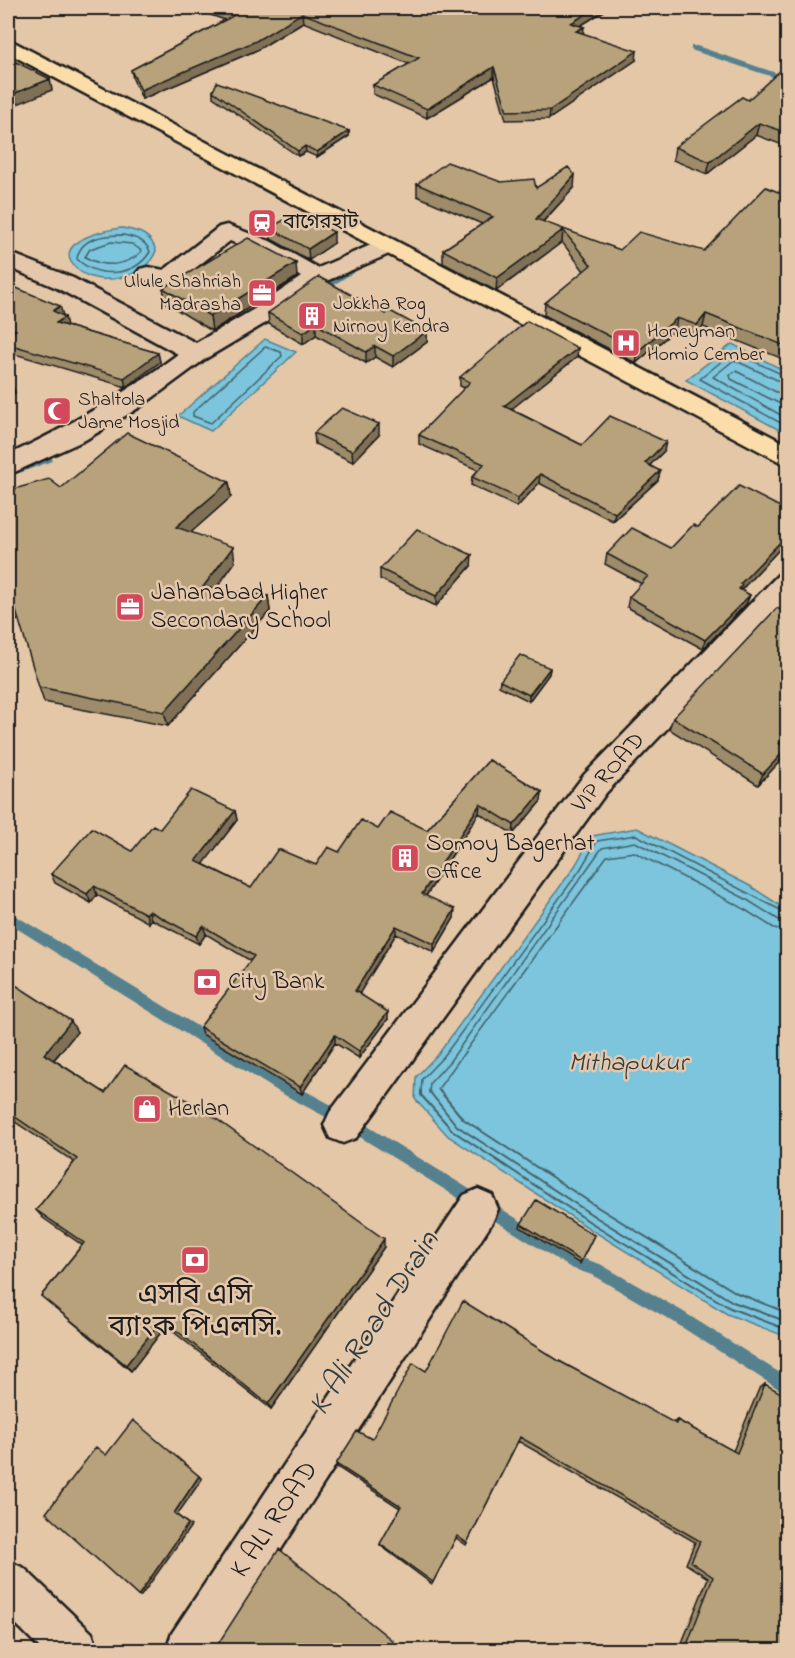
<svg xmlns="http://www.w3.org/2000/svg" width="795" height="1658" font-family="'Indie Flower','Noto Sans Bengali',sans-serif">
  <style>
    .water { fill: #7bc5dc; stroke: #55818f; stroke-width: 1.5 }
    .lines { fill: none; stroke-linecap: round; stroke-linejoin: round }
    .shore-far1 { stroke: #426069; stroke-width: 1.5 }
    .shore { stroke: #426069; stroke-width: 2 }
    .stream { fill: #55818f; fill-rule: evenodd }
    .minor-casing { stroke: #1c1c1c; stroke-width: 5 }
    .major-casing { stroke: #1c1c1c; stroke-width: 5 }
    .minor { fill: #e5c8ac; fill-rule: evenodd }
    .major { fill: #faddab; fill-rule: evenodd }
    .wall { fill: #9d8b6a; stroke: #1c1c1c; stroke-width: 1.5 }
    .shaded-wall { fill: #807156; stroke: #1c1c1c; stroke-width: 1.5 }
    .building { fill: #b7a27b; stroke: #1c1c1c; stroke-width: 1.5 }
    .labels { text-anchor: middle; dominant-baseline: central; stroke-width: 5; stroke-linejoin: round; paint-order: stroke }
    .far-poi-label { font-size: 20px; fill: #1c1c1c; stroke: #e5c8ac; text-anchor: start }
    .poi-label { font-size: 24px; fill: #1c1c1c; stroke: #e5c8ac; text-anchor: start }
    .street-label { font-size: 24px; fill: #1c1c1c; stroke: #e5c8ac }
    .water-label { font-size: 26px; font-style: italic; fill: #2f3e42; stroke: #e5c8ac }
    .near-poi-label { font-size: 28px; fill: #1c1c1c; stroke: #e5c8ac }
    .near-street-label { font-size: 28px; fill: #1c1c1c; stroke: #e5c8ac }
    .near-water-label { font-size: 32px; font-style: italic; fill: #2f3e42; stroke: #e5c8ac }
  </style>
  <rect width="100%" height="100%" fill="#e4c7a7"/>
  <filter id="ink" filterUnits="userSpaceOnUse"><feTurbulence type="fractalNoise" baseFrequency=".0167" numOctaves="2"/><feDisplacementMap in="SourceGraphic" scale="12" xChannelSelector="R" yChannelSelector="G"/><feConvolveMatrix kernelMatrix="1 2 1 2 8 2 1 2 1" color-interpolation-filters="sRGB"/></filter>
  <g filter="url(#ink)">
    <path class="water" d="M123 228C139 231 151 234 156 251 146 278 99 289 77 269 48 242 107 229 123 228Z
      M265 339 296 352 211 431 178 416Z
      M732 344 787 372V434L686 380Z
      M637 828 750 886 787 910V1337L727 1314 587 1227 448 1136 415 1099 416 1077 439 1053 575 866 592 836Z"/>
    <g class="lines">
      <path class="shore-far1" d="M123 235C134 237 146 240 150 252 134 277 98 279 77 259 80 237 105 235 123 235Z
        M111 242 132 244 142 251C126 267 104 268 85 257L90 249Z
        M265 347 281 352 282 356 211 423 193 416V412Z
        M788 377 733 352 700 379 788 427
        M788 385 734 360 713 377 788 419
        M788 394 776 392 736 371 730 375 731 379 788 408
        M421 1093 422 1079 444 1056 580 870 597 841 636 835 788 914
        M429 1093 430 1083 450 1061 602 848 635 842 744 898 779 920 788 922
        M441 1093 438 1089 607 856 634 852 739 906 774 928 788 931"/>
      <path class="shore" d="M421 1091V1095L453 1131 590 1222 730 1308 788 1330
        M429 1091 457 1126 594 1216 733 1302 788 1322
        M440 1091 463 1119 599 1208 737 1293 788 1313"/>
      <path class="stream" d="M691 46H697L788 77V82L691 50Z
        M370 256 377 258 330 287 318 290 314 287 324 283Z
        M49 456 52 457V461L8 477V471Z
        M8 911 289 1082 341 1110 348 1111 350 1116 355 1113 360 1115 361 1122 579 1257 600 1264 682 1311 788 1378V1395L672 1321 592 1275 571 1268 347 1129 345 1123 342 1125 337 1123 279 1092 8 923Z"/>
      <g class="minor-casing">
        <path id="minor" d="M227 225 270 241 318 268 380 241H396L400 246 396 251 324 282 274 318 205 359 140 407 85 440 8 475V455C70 426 123 395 178 354L57 288 8 267V252L73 278 196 343 256 308 301 277 265 256 230 241 176 283C164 286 152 282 140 279L136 274 140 269 148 267 164 270 219 227Z
          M788 572V601L606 793 356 1138 343 1143 330 1138 324 1125 330 1112 584 775 778 575Z
          M478 1189 492 1195 498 1209 492 1223 216 1650H166L172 1633 464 1195Z
          M8 1561 24 1568 92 1633 98 1650H42L8 1616Z"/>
      </g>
      <g class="major-casing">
        <path id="major" d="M8 39 788 445V466L8 53Z"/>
      </g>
      <use href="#minor" class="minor"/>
      <use href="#major" class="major"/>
    </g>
    <path class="wall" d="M190 8H609L580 26 584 34 636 60 549 119 506 120 494 77 427 118 373 94V85L409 64 303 22 257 50 142 99 133 79 131 70 225 20Z
      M788 70V147L756 135 707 174 673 160 675 147 748 100Z
      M213 91 349 131V136L317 157 306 152 298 156 213 97Z
      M501 182 536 188H574L543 222 620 250 704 251 788 196V361L703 327 694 337 675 330 636 363 544 315 545 303 584 271 562 242 496 291 443 263V250L482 224 417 196V184Z
      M270 228 334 243 309 260 271 239Z
      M297 277 212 331 166 303 163 288Z
      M8 292 63 315 67 326 158 353 160 362 126 387 8 352V337L10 335 8 334Z
      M268 313 386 314 427 331V342L393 367 375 357 366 363 316 335 303 344 269 324Z
      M577 357 511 409 582 445 664 451 649 466 660 471 658 480 613 521 539 483 517 507 471 485 472 477 478 470 419 444V435L465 388 460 386V377Z
      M314 433 379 435 353 462 315 444Z
      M229 482 231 497 191 532 235 562 216 589 268 596 270 611 168 726 44 702 39 687 61 488Z
      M788 511V540L741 590 750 595 746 604 703 649 627 607 629 597 642 584 605 564 607 554 671 548 698 527Z
      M471 566 436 606 380 579V569Z
      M788 614V739L782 745 787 748 782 759 758 785 669 729 673 718Z
      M550 668 549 674 529 701 499 686 500 681Z
      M489 760 542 792 541 801 513 834 479 813 426 896 454 918 434 952 396 934 359 993 388 1019 359 1058 335 1043 302 1094 202 1034 200 1027 251 961 206 934 199 944 151 919 149 923 97 895 91 903 55 883 51 874 132 851 160 829 235 811 237 820 203 864 251 888 316 865 378 829 427 830Z
      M8 980 77 1032 54 1060 105 1093 384 1247 271 1409 166 1326 131 1371 41 1296 82 1245 43 1218 36 1210 74 1162 8 1117Z
      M521 1224 594 1235 580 1264 520 1227Z
      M559 1361 673 1423 677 1420 733 1451 759 1389 765 1384 788 1650H679L708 1578 686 1564 695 1542 518 1441 466 1545 456 1538 432 1584 380 1545V1544L400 1508 337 1467 336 1464 372 1439 426 1371Z"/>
    <path class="shaded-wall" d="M596 8H609L570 32 571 23Z
      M302 13 303 22 257 50 142 99 141 90Z
      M584 27 583 36 576 31Z
      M637 51 636 60 549 119 550 110Z
      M494 67V77L427 118V109Z
      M50 79 52 90 8 108V96Z
      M759 123 756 135 707 174 710 162Z
      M349 131V136L317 157V152Z
      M305 146 306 152 298 156V151Z
      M575 175 574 188 534 231 536 219Z
      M563 230 562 242 496 291 497 278Z
      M334 232V243L309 260 308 249Z
      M296 263 297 277 212 331 210 316Z
      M60 306 63 315 56 321 53 311Z
      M706 314 703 327 694 337 697 325Z
      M65 317 67 326 56 323Z
      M677 318 675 330 636 363 638 351Z
      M316 324V335L303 344V333Z
      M427 331V342L393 367V356Z
      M375 346V357L366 363V352Z
      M578 348 577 357 504 415V406Z
      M158 353 160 362 126 387 124 378Z
      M10 376 15 393 8 398V378Z
      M379 424V435L353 462 352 451Z
      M666 442 664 451 643 472 645 463Z
      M660 471 658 480 613 521 615 513Z
      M540 474 539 483 517 507 518 498Z
      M229 482 231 497 179 543 176 527Z
      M788 534V540L741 590 739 595 740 584Z
      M233 547 235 562 206 602 203 587Z
      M472 555 471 566 436 606V596Z
      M750 595 746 604 703 649 705 640Z
      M268 596 270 611 168 726 164 712Z
      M14 604 19 619 8 627V608Z
      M550 668 549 674 529 701V695Z
      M788 733V739L774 754 779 743Z
      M787 748 782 759 758 785 763 774Z
      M542 792 541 801 513 834 514 825Z
      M480 804 479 813 422 902V894Z
      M235 811 237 820 199 870 196 861Z
      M94 886 97 895 91 903 87 894Z
      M455 909 454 918 434 952V944Z
      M149 911 151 919 149 923 146 914Z
      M203 926 206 934 199 944 196 936Z
      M396 926V934L356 999 355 991Z
      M388 1012V1019L359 1058V1051Z
      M71 1021 77 1032 50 1064 44 1054Z
      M335 1035V1043L302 1094 300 1087Z
      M384 1239V1247L271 1409 268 1404Z
      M162 1319 166 1326 131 1371 126 1365Z
      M199 1476 202 1479 177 1515 191 1526 141 1596H138L174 1513Z"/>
    <path class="building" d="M214 8H596L571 23 584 27 576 31 637 51 550 110 507 111 494 67 427 109 373 85 419 58 302 13 256 41 141 90 131 70 235 15Z
      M8 58 50 79 8 96Z
      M782 69 788 70V133L759 123 710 162 675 147 742 97 748 100Z
      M217 82 349 131 317 152 305 146 298 151 213 91Z
      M447 162 501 182 534 179 536 188 568 167 575 175 536 219 620 250 639 232 704 251 766 187 788 196V347L706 314 697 325 677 318 638 351 545 303 591 265 563 230 497 278 443 250 493 217 417 184Z
      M296 213 334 232 308 249 270 228Z
      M248 238 296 263 210 316 163 288Z
      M319 277 386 314 390 311 427 331 393 356 375 346 366 352 316 324 303 333 268 313Z
      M14 287 60 306 53 311 65 317 56 323 158 353 124 378 8 344V337L16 330 8 326V292Z
      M527 321 578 348 504 406 582 445 610 416 666 442 645 463 660 471 615 513 540 474 518 498 472 477 484 464 419 435 470 382 460 377Z
      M342 408 379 424 352 451 314 433Z
      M127 433 229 482 176 527 233 547 203 587 268 596 164 712 39 687 14 604 8 608V491L11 490 49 479 61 488Z
      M739 486 788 511V534L740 584 742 585 739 589 750 595 705 640 629 597 648 576 607 554 632 528 671 548 693 525 698 527Z
      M417 529 472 555 436 596 380 569Z
      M777 608 788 614V733L779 743 787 748 763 774 673 718Z
      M520 655 550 668 529 695 500 681Z
      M489 760 542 792 514 825 480 804 422 894 455 909 434 944 396 926 355 991 388 1012 359 1051 335 1035 300 1087 200 1027 254 956 203 926 196 936 149 911 146 914 94 886 87 894 51 874 92 828 132 851 153 825 160 829 191 790 235 811 196 861 251 888 278 849 316 865 328 847 339 852 361 820 378 829 390 812 427 830Z
      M8 980 71 1021 44 1054 105 1093 125 1065 201 1108 384 1239 268 1404 162 1319 126 1365 41 1296 84 1243 36 1210 77 1159 8 1112V1043L11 1038 8 1036Z
      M536 1200 594 1235 581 1261 521 1224Z
      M463 1301 559 1361 676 1424 677 1420 737 1453 765 1384 788 1397V1650H685L713 1577 691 1562 700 1541 520 1437 467 1543 457 1536 433 1582 380 1544 401 1506 336 1464 357 1431 372 1439 413 1363 426 1371Z
      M133 1420 199 1476 174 1513 188 1524 138 1596 46 1513 96 1447 106 1455Z
      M279 1549 393 1641 388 1650H214Z"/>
  </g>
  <defs>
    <g id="station-square" transform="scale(1.5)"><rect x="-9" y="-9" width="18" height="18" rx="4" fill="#d1495b" stroke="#e5c8ac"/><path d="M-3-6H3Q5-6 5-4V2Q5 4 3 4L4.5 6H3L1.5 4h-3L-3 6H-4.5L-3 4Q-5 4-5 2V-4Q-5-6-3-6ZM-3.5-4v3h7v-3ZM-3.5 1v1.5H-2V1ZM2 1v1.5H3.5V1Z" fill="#fff"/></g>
    <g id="office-square" transform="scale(1.5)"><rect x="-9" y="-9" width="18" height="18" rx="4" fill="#d1495b" stroke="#e5c8ac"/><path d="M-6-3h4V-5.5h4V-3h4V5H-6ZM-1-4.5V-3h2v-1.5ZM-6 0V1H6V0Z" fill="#fff"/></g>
    <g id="building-square" transform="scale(1.5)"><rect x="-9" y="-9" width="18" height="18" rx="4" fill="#d1495b" stroke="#e5c8ac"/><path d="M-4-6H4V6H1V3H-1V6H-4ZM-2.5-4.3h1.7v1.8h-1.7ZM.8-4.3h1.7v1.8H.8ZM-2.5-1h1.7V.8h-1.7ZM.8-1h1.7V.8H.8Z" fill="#fff"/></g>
    <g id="hospital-square" transform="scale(1.5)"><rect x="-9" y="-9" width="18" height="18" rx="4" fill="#d1495b" stroke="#e5c8ac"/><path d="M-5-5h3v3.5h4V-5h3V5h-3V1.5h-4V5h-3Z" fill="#fff"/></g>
    <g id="mosque-square" transform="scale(1.5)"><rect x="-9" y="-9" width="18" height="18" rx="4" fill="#d1495b" stroke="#e5c8ac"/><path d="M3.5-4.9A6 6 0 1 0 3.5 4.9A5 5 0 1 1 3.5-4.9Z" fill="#fff"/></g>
    <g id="bank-square" transform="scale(1.5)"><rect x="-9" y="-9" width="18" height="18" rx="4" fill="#d1495b" stroke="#e5c8ac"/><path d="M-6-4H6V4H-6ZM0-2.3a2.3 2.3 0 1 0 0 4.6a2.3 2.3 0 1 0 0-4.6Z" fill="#fff"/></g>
    <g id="shop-square" transform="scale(1.5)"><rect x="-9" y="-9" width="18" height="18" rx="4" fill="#d1495b" stroke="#e5c8ac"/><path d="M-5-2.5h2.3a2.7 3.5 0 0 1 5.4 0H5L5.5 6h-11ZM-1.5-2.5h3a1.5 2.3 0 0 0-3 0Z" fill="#fff"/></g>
  </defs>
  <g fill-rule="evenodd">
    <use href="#station-square" x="262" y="223"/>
    <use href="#office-square" x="262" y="293"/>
    <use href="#building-square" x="312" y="316"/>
    <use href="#hospital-square" x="626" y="343"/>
    <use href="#mosque-square" x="57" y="411"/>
    <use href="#office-square" x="130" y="607"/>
    <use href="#building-square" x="405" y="858"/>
    <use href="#bank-square" x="207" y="982"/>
    <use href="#shop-square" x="147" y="1109"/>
    <use href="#bank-square" x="195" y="1260"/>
  </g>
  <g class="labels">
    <g class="far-poi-label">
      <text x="283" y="223">বাগেরহাট</text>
      <text x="241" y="282" text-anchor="end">Ulule Shahriah<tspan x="241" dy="23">Madrasha</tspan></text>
      <text x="333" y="304">Jokkha Rog<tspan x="333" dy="23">Nirnoy Kendra</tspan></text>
      <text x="647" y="332">Honeyman<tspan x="647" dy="23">Homio Cember</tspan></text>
      <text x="78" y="400">Shaltola<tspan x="78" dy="23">Jame Mosjid</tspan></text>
    </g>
    <g class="poi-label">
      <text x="151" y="593">Jahanabad Higher<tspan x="151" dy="28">Secondary School</tspan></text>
      <text x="426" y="844">Somoy Bagerhat<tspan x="426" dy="28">Office</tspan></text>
      <text x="228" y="982">City Bank</text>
      <text x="168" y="1109">Herlan</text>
    </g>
    <g class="street-label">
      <text transform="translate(609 773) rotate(-49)">VIP ROAD</text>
    </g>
    <g class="water-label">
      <text x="628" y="1064">Mithapukur</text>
    </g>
    <g class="near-poi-label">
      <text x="195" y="1296">এসবি এসি<tspan x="195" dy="32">ব্যাংক পিএলসি.</tspan></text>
    </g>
    <g class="near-street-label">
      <text transform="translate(275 1520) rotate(-56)">K ALI ROAD</text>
    </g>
    <g class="near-water-label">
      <text transform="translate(375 1324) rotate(-57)">K Ali Road Drain</text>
    </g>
  </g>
  <rect width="795" height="1658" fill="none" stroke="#e5c8ac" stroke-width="30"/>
  <rect x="15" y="15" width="765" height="1628" fill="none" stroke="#1c1c1c" stroke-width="2" filter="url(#ink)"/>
</svg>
